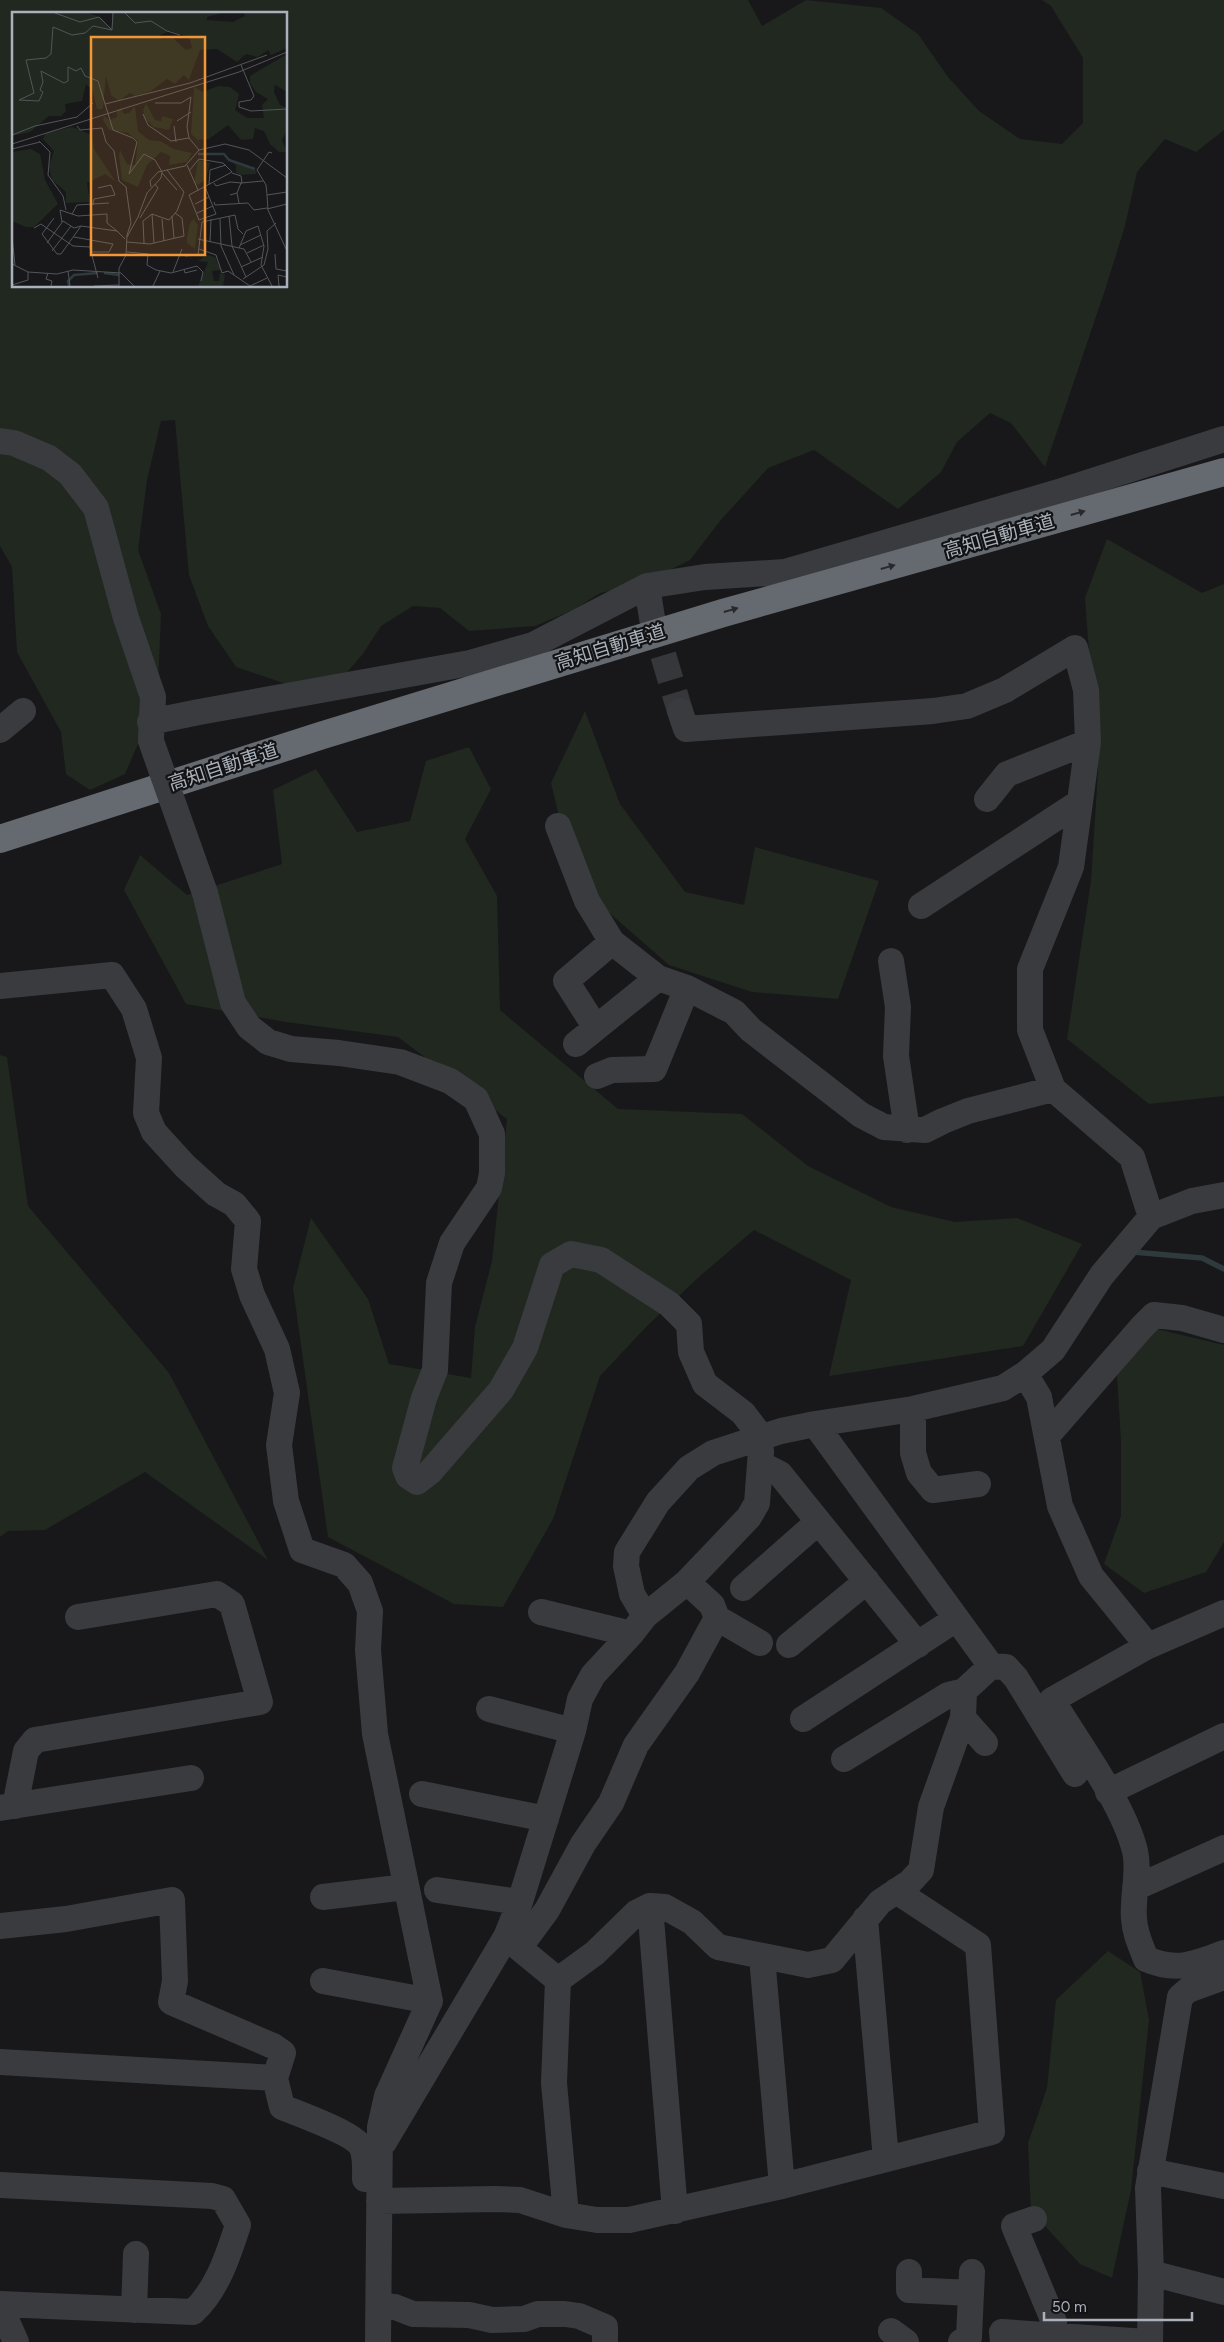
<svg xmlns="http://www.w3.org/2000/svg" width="1224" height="2342" font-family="Figtree,'Noto Sans JP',sans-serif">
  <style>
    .green { fill: #202820; fill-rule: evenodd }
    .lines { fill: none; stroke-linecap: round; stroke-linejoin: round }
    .stream { stroke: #2e3a3e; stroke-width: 5.5 }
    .minor-tunnel { stroke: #35373a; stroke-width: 26; stroke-dasharray: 26 13; stroke-linecap: butt }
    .minor { stroke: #393b3f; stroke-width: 26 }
    .highway { stroke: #656a70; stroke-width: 28 }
    .minor-bridge { stroke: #393b3f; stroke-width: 26 }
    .oneway { fill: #28292c }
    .labels { text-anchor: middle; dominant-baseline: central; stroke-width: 4.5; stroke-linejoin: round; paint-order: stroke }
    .street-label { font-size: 19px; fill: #aab1ba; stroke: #131315 }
    .inset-river { fill: none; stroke: #2e3a3e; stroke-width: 2.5 }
    .inset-road { fill: none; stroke: #52555a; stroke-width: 1 }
    .view { fill: #f29638; fill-opacity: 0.15; stroke: #f29638; stroke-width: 2.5 }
    .inset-edge { fill: none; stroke: #aab1ba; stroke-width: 2.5 }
  </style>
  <rect width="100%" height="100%" fill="#18181a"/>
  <path class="green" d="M0 0H748L762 26 806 0 881 8 918 34 948 77 979 111 1020 139 1062 144 1083 123V58L1051 6 1042 0H1224V130L1196 152 1165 139 1137 172 1125 226 1105 290 1045 467 1011 423 990 413 957 442 941 472 898 509 814 450 768 468 720 521 690 560 639 585 600 593 575 609 535 626 469 631 440 608 413 606 381 626 362 655 336 685 298 688 236 667 208 626 189 575 175 420 161 421 147 480 138 550 161 614 158 687 138 744 125 774 90 790 66 774 61 732 17 652 12 567 0 546ZM14 14H286V286H14Z
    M1107 539 1202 593 1224 584V1096L1149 1104 1067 1039 1091 881 1098 771 1085 598Z
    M585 711 620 804 685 892 744 905 755 847 879 881 838 999 752 992 669 965 575 883 551 783Z
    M469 747 491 789 465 839 497 896 500 1010 618 1109 742 1114 808 1166 891 1207 955 1222 1017 1218 1082 1244 1023 1346 829 1376 851 1280 754 1230 700 1276 647 1326 600 1376 553 1519 503 1607 454 1604 328 1537 293 1288 311 1218 368 1299 389 1364 471 1378 475 1327 492 1261 507 1119 398 1037 286 1022 186 1004 124 890 140 855 187 895 282 864 273 790 316 769 357 832 410 821 426 761Z
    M0 1055 7 1057 28 1206 169 1373 268 1560 145 1472 45 1530 8 1531 0 1537Z
    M1144 1326 1224 1345V1542L1206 1572 1144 1593 1104 1564 1121 1516V1441L1117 1376Z
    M1108 1951 1140 1972 1149 2020 1131 2190 1112 2278 1080 2264 1031 2211 1028 2143 1047 2088 1056 2000Z"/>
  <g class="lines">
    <path class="stream" d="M1133 1252 1202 1258 1224 1269"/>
    <path class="minor-tunnel" d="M652 618 680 711"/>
    <path class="minor" d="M0 441 14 443 49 458 70 474 96 508 126 618 153 697 151 738
      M647 586 652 618
      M680 711 686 729 933 711 967 706 1005 690 1075 648 1086 690 1088 742 1080 802 1071 867 1030 969V1030L1053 1089
      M150 722 199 712 470 663 533 645 647 586 705 577 785 572 1062 491 1224 439
      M0 730 23 711
      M987 799 1007 774 1088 742
      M558 826 587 901 612 942 658 978 687 988 734 1012 751 1030 861 1115 884 1127 925 1130 943 1121 968 1111 1053 1089 1132 1157 1151 1217
      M205 893 233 1003 249 1027 268 1042 291 1049 339 1053 400 1062 450 1081 476 1099 492 1134V1173L489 1188 452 1243 439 1283 435 1370 424 1398 405 1468 408 1476 417 1482 430 1472 501 1390 525 1348 552 1265 571 1254 601 1260 669 1304 689 1324 691 1352 705 1384 743 1413 756 1430
      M921 906 1080 802
      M891 961 898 1007 896 1056 907 1130
      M0 986 112 975 134 1009 149 1058 146 1113 154 1132 185 1166 216 1194 234 1204 248 1221 244 1269 252 1295 277 1349 287 1393 279 1445 286 1501 302 1550 344 1565 360 1583 370 1611 368 1650 375 1734 430 2001 387 2096 380 2127 378 2342
      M596 1028 566 981 612 942
      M576 1044 658 978
      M597 1076 612 1070 654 1069 687 988
      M1025 1374 1039 1397 1060 1506 1091 1576 1148 1646
      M913 1409V1453L919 1473 933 1490 978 1484
      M1047 1436 1142 1327 1154 1315 1182 1318 1224 1330
      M760 1464 780 1474 918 1645
      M743 1588 818 1522
      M541 1612 631 1634
      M1224 1613 1148 1646 1052 1700C1078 1743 1123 1803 1135 1851 1140 1872 1132 1897 1134 1919 1135 1934 1141 1946 1146 1959 1176 1972 1196 1964 1224 1953
      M645 1616 632 1594 626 1566 627 1552 658 1502 689 1468 713 1453 781 1431 815 1424 913 1409 1003 1388 1025 1374 1053 1350 1102 1275 1151 1217 1192 1201 1224 1195
      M717 1618 760 1643
      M789 1645 867 1581
      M991 1666 1006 1667 1016 1678 1075 1774
      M489 1709 573 1731
      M963 1718 985 1743
      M803 1719 956 1619
      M844 1759 948 1695 964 1691
      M1108 1792 1224 1736
      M422 1794 546 1819
      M15 1806 26 1751 35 1740 260 1702 232 1604 217 1594 78 1617
      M0 1808 191 1778
      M1135 1888 1224 1848
      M437 1890 520 1902
      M323 1897 406 1887
      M650 1906 675 2211
      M865 1919 886 2159
      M0 1926 66 1919 172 1900 175 1981 171 2002 273 2046 283 2053 275 2078
      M507 1938 558 1980
      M519 1948 547 1910 583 1844 611 1803 636 1745 687 1673 717 1618 712 1605 687 1582
      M762 1957 782 2186
      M558 1980 595 1953 636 1913 650 1906 665 1907 692 1922 718 1947 808 1965 832 1960 880 1902 910 1882 921 1870 931 1807 963 1718 964 1691 991 1666 815 1424
      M558 1980 554 2083 566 2215
      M323 1981 430 2001
      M0 2062 275 2078 282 2107C299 2114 356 2134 362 2148 366 2157 365 2170 365 2179
      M384 2142 506 1937 520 1902 573 1731 580 1699 593 1675 631 1634 645 1616 687 1582 749 1517 757 1503 761 1451
      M1150 2171 1224 2186
      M0 2185 212 2196 223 2199 238 2225C228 2256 217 2290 193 2312L0 2304
      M379 2201 495 2199 520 2200 566 2215 597 2220H629L782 2186 992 2132 978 1945 896 1891
      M1034 2219 1014 2226 1054 2322V2336
      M909 2272V2290L971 2293
      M1151 2273 1224 2292
      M0 2306 16 2342
      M380 2306 395 2307 413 2314 469 2315 492 2320 524 2319 538 2314H565L579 2316 605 2327V2342
      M134 2310 136 2254
      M891 2331 906 2342
      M961 2342 969 2337 972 2272
      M1003 2342 1002 2332 1147 2342
      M1150 2342 1151 2273 1148 2188 1180 1997 1188 1990 1224 1977"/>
    <path class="highway" d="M0 839 323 735 723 613 1224 472"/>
    <path class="minor-bridge" d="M151 741 205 893
      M756 1430 761 1451"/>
  </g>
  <defs><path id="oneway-solid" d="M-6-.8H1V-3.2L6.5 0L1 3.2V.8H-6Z" transform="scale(1.25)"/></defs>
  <g class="oneway">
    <use href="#oneway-solid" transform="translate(1078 513) rotate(-16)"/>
    <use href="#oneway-solid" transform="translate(888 567) rotate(-16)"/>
    <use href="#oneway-solid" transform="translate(731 610) rotate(-16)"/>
  </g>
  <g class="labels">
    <g class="street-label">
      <text transform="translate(999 536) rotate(-16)">高知自動車道</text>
      <text transform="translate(610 647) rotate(-17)">高知自動車道</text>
      <text transform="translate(223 767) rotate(-18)">高知自動車道</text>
    </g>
  </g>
  <g transform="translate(12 12)">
    <rect width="275" height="275" fill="#18181a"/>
    <path d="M0 1H77L90 6 97 15 100 14V1H210L195 5V8L221 10 233 4 232 1H275V36L259 43 256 38 246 45 234 42 225 50 205 37 188 38 177 68 172 63 163 72 155 67 139 79 123 84 118 81 107 89 99 83 94 64 91 97H85L80 78 74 72 70 89 53 92 54 99 49 104H37L18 120 0 124ZM158 19 177 25 180 36 174 38 161 26 150 27 148 23ZM275 42V80L263 73 262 80 268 93 275 96V119L270 128 275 140H267L258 132 252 119 243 116 241 127 229 128 216 113 197 127 186 128 179 122 182 75 191 80 206 74 218 75 227 82 223 98 235 106H252L250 93 256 87 244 80 238 71V64ZM134 91 143 108 149 109 150 104 161 107 157 118 142 115 133 107 131 98ZM123 94 126 119 137 128 148 129 162 137 180 141 175 150 157 153 158 144 149 140 135 153 126 175 110 168 107 145 108 138 115 152 123 153 126 129 116 121 97 118 91 108 92 104 97 108 105 105V98L109 96 112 102 117 101ZM60 115 80 123 82 137 104 170 93 162 75 171 78 190 54 191V180L40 168 37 154 42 139 31 127 34 121ZM19 137 28 142 33 168 46 192 22 215H14L0 209V140ZM214 147H217L245 159 243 162 227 163 224 160V153ZM186 148 198 151 194 167 186 173 182 171ZM182 207 186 213 183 237 175 231V225L178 211ZM196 243 203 245 209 258 200 259 202 269H207L208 261 213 263 211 274H186L196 250 186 249Z" fill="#202820" fill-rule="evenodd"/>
    <path class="inset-river" d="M186 142H212L217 148 243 157M92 261 107 263M57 274 56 269 62 263 86 261"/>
    <path class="inset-road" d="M43 1 68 10 87 5 100 18M113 1 123 11 139 9 155 19 168 23M100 18 81 14 73 21 60 23 41 15 39 42 34 46 14 48 22 81 7 88 27 89 31 80 28 78 31 70 29 59 52 71 56 69V55L64 59 69 56 73 64 86 69 101 118 121 126 125 130 117 162 132 142 143 148 150 160 149 166 135 181 126 205 115 225M100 18 101 1M229 53 242 84 239 88 227 90V95L239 99 275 97M143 91H169L179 85 175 115 177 126M93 92 178 71 255 43M131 102 136 113 159 129 177 126 187 138M165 109 179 100M65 114 68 118 90 116 94 130 102 139 107 169 114 175 119 211 115 223 114 243 107 256V274M162 114 164 130M0 123 23 114 65 105 81 91M27 129 38 140 36 163 51 184 54 198M0 132 227 60 275 40M0 137 28 130M175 153 186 178M177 159 187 147 211 151 220 160 177 183 187 208 204 202 193 175M150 161 165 178M202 171 204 174 218 170 230 171 229 164 220 161M197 173 198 158 214 153M139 175 138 169 146 160 173 154 187 138 213 132 237 138 275 166M275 180 255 183 256 198 275 239M225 181 229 171 251 169M218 183 225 181 227 191M255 183 254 173 245 158 257 140 260 141M202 190 203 193 236 191 242 198 255 196M183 192 197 185M81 193 82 187 103 183 99 173 86 176M255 197 275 192M185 201 201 194M60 202 65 193 97 191M140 202 142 231M160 204 162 226M217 204 220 234 234 265M42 206 30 222 45 242H49L69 214 105 219 113 227M128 206 146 176 143 172M150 207 152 229M208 207 209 234 222 263M50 210 48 198 66 204 95 202V211L105 219M22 216 29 212 61 234 78 235M79 217 78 236 86 266M0 225 3 253M62 225 101 232 97 240H79M186 227 232 237 239 250M115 230 138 232 172 224 170 206 163 201M198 230 199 207M35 231 51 209 62 216 69 214M132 231 131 209 140 202 157 208 165 199 172 180 155 158M228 233 249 223M227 236 234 219 246 214 252 234 249 253 260 274M187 237 204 243 210 261 216 259 238 274M40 239 59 214M115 240 136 242 135 253 144 258 159 261 185 254 191 260 189 269M235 241 252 233M263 242 264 257 275 259M173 244 186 243 190 210 223 203 226 217 231 222M0 252 16 260 45 262 61 258 109 261 122 274M229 255 251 245M172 257 173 261 185 258M56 259 58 274M161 260 170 237M36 261 34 267 40 269 39 274M231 267 252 253 256 237 255 219 264 211M0 273 16 268V260M82 274 107 273M141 274 148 259M238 274 255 266M267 274 266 263 275 265"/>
    <path class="view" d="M79 25H193V243H79Z"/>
    <rect width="275" height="275" class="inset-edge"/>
  </g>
  <path d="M1044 2312v8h148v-8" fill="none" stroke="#aab1ba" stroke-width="2.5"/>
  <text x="1052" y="2312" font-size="15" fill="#aab1ba" stroke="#131315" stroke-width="4" paint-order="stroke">50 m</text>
</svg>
